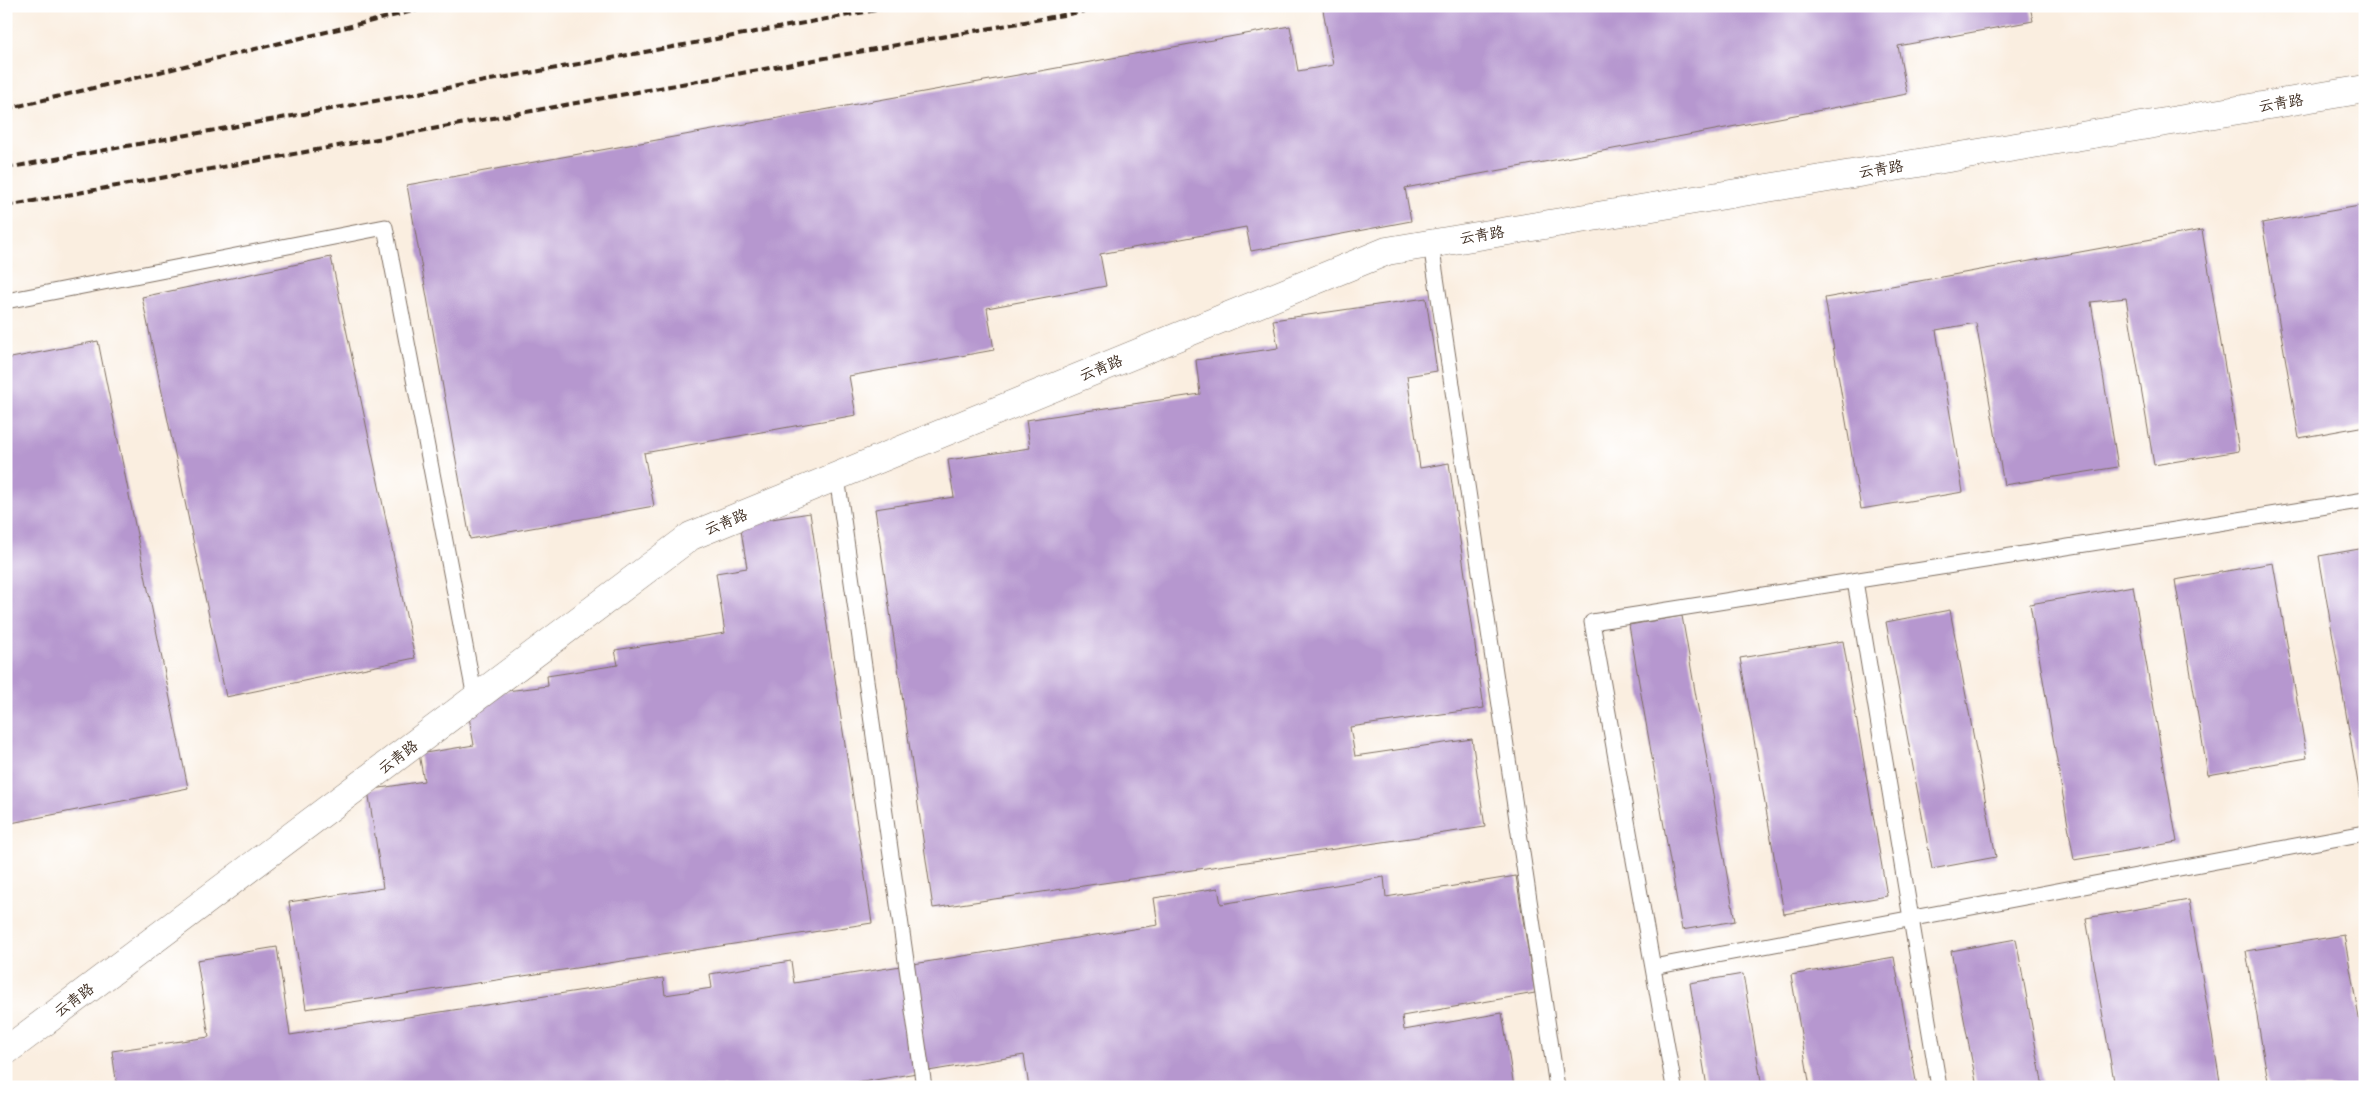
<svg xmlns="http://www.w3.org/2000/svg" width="2371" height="1093" font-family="Sriracha,'LXGW WenKai TC',sans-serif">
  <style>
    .building { fill: #b697cf }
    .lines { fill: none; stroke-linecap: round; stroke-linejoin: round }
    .lane-casing { stroke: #7e6f62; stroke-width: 17 }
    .street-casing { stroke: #7e6f62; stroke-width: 29 }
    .lane { stroke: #fff; stroke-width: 15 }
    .street { stroke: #fff; stroke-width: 28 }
    .rail { stroke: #3b2a1e; stroke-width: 4; stroke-dasharray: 8 4; stroke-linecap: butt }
    .labels { text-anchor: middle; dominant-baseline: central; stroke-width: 4; stroke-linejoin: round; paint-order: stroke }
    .street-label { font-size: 15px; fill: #3b2a1e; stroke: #fff }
  </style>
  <rect width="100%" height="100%" fill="#fff"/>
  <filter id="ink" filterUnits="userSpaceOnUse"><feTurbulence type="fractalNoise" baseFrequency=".02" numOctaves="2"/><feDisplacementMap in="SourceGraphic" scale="10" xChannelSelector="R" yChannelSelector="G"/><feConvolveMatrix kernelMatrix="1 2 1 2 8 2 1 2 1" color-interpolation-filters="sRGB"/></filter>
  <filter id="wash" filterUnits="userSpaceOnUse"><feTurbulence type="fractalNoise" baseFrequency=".0096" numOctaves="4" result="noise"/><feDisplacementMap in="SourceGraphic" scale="20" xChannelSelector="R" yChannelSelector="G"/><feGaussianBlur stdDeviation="1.12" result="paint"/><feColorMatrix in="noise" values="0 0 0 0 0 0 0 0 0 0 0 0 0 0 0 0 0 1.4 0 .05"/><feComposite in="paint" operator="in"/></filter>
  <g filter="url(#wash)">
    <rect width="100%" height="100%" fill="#faeee0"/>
    <g id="blocks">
      <path class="building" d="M1344 6H2030L2033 21 1898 46 1907 94 1405 188 1411 221 1251 251 1246 227 1100 254 1106 286 987 308 994 350 849 376 856 415 644 453 654 506 470 539 407 185 1290 26 1298 71 1333 65 1323 10Z
        M2365 205V263H2361L2365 288V426L2299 438 2262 223Z
        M2202 230 2239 451 2154 465 2126 298 2091 302 2118 467 2004 485 1976 323 1936 330 1963 492 1861 509 1825 298Z
        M331 257 415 658 226 697 142 297Z
        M1426 298 1437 371 1407 376 1420 468 1449 463 1484 708 1350 727 1355 756 1472 739 1485 827 933 908 875 509 954 497 948 460 1030 448 1026 420 1200 394 1196 360 1278 348 1273 320Z
        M98 341 188 788 6 824V359Z
        M810 513 872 923 306 1009 289 902 383 888 368 790 424 781 419 754 474 745 469 717 498 692 548 686 547 676 618 665 615 650 725 633 716 573 747 568 740 524Z
        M2365 548V811L2363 812 2319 556Z
        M2273 563 2307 758 2208 775 2175 580Z
        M2133 586 2177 842 2074 860 2030 604Z
        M1950 610 1996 857 1932 869 1886 622Z
        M1682 616 1735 921 1682 930 1629 625Z
        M1843 641 1887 896 1784 914 1740 658Z
        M1516 876 1535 993 1402 1016 1404 1030 1502 1013 1514 1087H1029L1024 1055 833 1087H117L112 1051 209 1037 197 960 277 947 290 1035 663 978 665 995 712 988 710 974 791 961 794 983 1158 925 1154 898 1218 888 1221 904 1384 877 1386 897Z
        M2189 900 2221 1087H2115L2086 918Z
        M2344 935 2365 1051V1087H2269L2246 951Z
        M2016 939 2043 1087H1977L1951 951Z
        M1894 957 1917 1087H1810L1791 975Z
        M1743 974 1762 1087H1707L1690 983Z"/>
    </g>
  </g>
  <g filter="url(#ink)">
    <use href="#blocks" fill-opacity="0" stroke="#7e6f62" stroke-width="1"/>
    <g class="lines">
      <g class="lane-casing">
        <path id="lane" d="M1431 244 1557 1087
          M6 301 385 227 475 698
          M837 477 924 1087
          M1855 581 1939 1087
          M1653 967 2365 833
          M1674 1087 1592 622 2365 500"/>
      </g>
      <g class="street-casing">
        <path id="street" d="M6 1051 691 536 1387 251 2365 89"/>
      </g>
      <use href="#lane" class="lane"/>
      <use href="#street" class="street"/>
      <path class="rail" d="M6 109 434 6
        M6 168 898 6
        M6 206 1113 6"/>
    </g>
  </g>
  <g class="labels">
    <g class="street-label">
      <text transform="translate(2281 103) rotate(-9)">云青路</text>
      <text transform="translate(1881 169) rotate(-9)">云青路</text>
      <text transform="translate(1482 235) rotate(-9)">云青路</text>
      <text transform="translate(1101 368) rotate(-22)">云青路</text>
      <text transform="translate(726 522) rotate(-22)">云青路</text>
      <text transform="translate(398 757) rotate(-37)">云青路</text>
      <text transform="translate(74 1000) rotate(-37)">云青路</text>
    </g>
  </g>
  <rect width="2371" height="1093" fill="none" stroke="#fff" stroke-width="25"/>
</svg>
